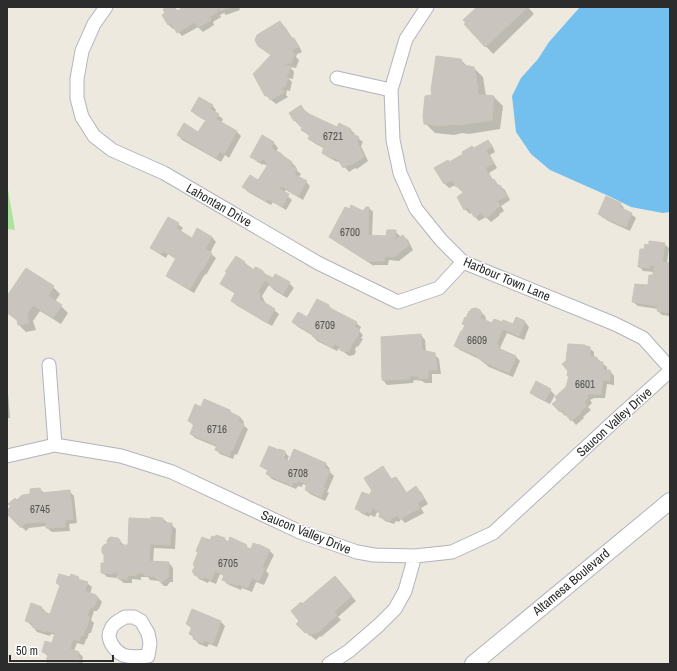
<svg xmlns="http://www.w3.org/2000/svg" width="677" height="671" font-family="'Archivo Narrow',sans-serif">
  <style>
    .green { fill: #ace39c }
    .water { fill: #73bfee }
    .shadow { fill: #0003; fill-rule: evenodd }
    .building { fill: #c9c5be; stroke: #c9c5b8 }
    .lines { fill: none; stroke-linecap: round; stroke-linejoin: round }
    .minor-casing { stroke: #b2b3bf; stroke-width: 15 }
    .tertiary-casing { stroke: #b2b3bf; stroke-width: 18 }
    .minor { stroke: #fff; stroke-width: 13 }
    .tertiary { stroke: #fff; stroke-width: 16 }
    .labels { text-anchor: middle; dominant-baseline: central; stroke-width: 3; stroke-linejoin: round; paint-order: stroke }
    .number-label { font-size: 11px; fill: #535250 }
    .street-label { font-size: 13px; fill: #2c2c2c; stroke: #fff }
  </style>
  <rect width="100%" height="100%" fill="#ede9de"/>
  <path class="green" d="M7 184 15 230 7 229Z"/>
  <path class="water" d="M580 7H670V212L663 213 631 207 611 197 550 170 531 154 516 132 512 96 521 78 538 59 549 42Z"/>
  <path class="shadow" d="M170 7H174L178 11 185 7H239L240 10 226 15 224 13 220 15 221 17 213 22 214 25 203 32 198 27 182 36 175 28 173 29 169 25 163 15Z
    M479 7H528L534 14 493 54 465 24Z
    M280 22 285 27 293 39 298 44 302 52 297 54 296 57 299 60 296 68 290 67 294 72 293 79 288 78 292 82 290 91 287 90 286 95 288 97 276 104 265 95 272 56 264 50 259 45Z
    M461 60 468 67 474 68 483 77 486 96 494 97 503 106 500 129 469 134 462 133 454 135 435 133 425 123 433 96Z
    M212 105 216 110 215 113 223 119 221 123 237 132 241 136 229 158 225 155 221 162 182 140 178 135 199 133 206 121 196 115 192 111Z
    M301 106 310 116 338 128 339 124 351 130 355 134 354 136 358 138 363 142 361 146 368 161 357 169 355 168 349 172 341 163 338 161 337 162 328 157 323 153 325 149 314 143 310 138V137L303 130V129L294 120Z
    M263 137 274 143 278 148 276 152 292 163 296 167 295 169 301 174 299 177 306 182 310 186 303 200 286 190 284 193 292 200 286 210 273 202 271 205 248 192 243 187 258 181 268 166 263 164V165L256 161 251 156Z
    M488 141 492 145 495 152 490 155 497 168 489 173 493 180 505 190 510 200 501 206 504 211 499 214 500 215 491 222 486 217 479 221 475 217 472 212 470 214 465 209 458 197 464 194 463 190 461 191 456 185 449 188 445 184 436 168 448 161 450 163Z
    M620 203 624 208V210L631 214 636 218 630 231 608 221 599 214Z
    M369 208 373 212 372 236 387 237 395 231 400 236 399 238 403 236 408 240 413 250 399 261 389 260 388 265H374V266L335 241 330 237 350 210 364 212Z
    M178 224 183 228 180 232 192 239 212 237 216 242 210 253 216 258 206 275 205 274 194 293 172 280 167 276 177 260 168 254 166 258 156 252 151 247Z
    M664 244 669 248 667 263 670 264V316L662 315 658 311V309L638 306 633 302 649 286 654 276V272L643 271 639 266 645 250 650 246Z
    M244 262 254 271H263L267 276 289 283 294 288 287 298 274 290 269 285 262 296 265 302 264 303 274 310 279 314 272 326 236 305 232 300 236 294 226 288 221 283Z
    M53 287 60 294 55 302 61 306 68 313 61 324 40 311 33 321 36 330 26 332 19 325V322L7 313V298Z
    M317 300 329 306 333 311 356 323 361 327 359 331 363 335 361 338 363 339 358 347 357 346 355 349 356 352 354 355 349 356 339 348 337 351 317 341 313 336 298 327 293 322 307 318Z
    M480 311 485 316 486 319 485 321 493 325 513 326 517 318 525 322 529 327 524 340 507 333 500 348 503 351 516 357 520 361 513 377 489 367 479 359 460 350 455 346 465 326 463 324Z
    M421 335 425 340 426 352 434 354 439 359 441 374H432V383H425L422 381 414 380 413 383 387 385 383 380 382 338Z
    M589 348 594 352V358H597L602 363 607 367V371H610L614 376V385L607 384 605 398H594L590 400 592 403 588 407 591 410 583 417 584 418 576 425 567 414 565 416 554 404 567 388 570 377 568 376Z
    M7 380 10 418H7Z
    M550 390 555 395 550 404 536 397 531 392Z
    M201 408 230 411 233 415 240 417 244 422 243 425 248 429 237 455 235 454 233 459 220 454 216 449 217 447 195 438 191 434 194 426 189 421Z
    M280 450 285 452 289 457 287 461 290 462 295 451 326 464 330 469 329 471 334 476 327 492 329 493 325 501 310 494 306 490 307 486 303 484 302 487 298 486 296 489 272 479 267 474 269 471 266 470 261 466ZM283 454H285L282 463Z
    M382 467 387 472 392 480 396 478 400 482 407 493 416 488 421 492 428 504 421 508 424 513 405 523 401 519 399 522 396 521 394 524 385 521 380 516 381 514 377 512 375 517 370 515 369 517 361 513 357 509 371 496Z
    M40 489 45 494 70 492 74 496 77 523 69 524 70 531 52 532 47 528V526L29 528 26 531 7 513V511L17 501 32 495Z
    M152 518 163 519 168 523 171 524 176 529 175 549 154 548 153 563H169L173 568V582H170L167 586H164L159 581 150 580 148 577H141V580L132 579V583H124L119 579V577L117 576V578L107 577 102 572 105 564V555L103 553 108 546 118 539 124 545 129 547 152 520Z
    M217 536 225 539 229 543 246 546 251 550 259 545 270 551 274 555 266 571 269 574 264 585 256 582 252 592 242 588 241 590 227 584 223 579 224 576 220 574 216 584 209 581 208 583 199 579 195 574 199 553 197 551 216 538Z
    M71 578H78L81 581 87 583 92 587 90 594 96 595 102 602 99 609H98L97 611H94L91 620 94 623 91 633H89L87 639H86L84 645 77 643 74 651 79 653 83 657 82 662 84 664H49L47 662 49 657 43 652 53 645 56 635 51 634 50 636 37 632 33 627V626L31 625 26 621 41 607 46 612V613L51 615 60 586 57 583Z
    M339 582 356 601 338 617 341 620 321 637 320 636 316 640 306 632 301 621 302 606Z
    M192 610 221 622 225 626 217 647 209 644 207 647 199 644 190 634 192 629 187 624Z"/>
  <path class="building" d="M168 7H174L177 11 184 7H232L220 11 219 8 217 10V12L209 17 211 20 198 28 195 22 177 33 171 23 168 25 162 15 165 13 163 9Z
    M477 7H528L485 47 464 24 466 23 463 20Z
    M280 21 291 38H294L299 47 293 49 292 53 295 54 291 63H286L285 65 290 66 288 75 283 74 288 77 285 87 282 86V90L285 92 270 100 268 95 265 96 253 74 271 55 258 46 255 40 257 35Z
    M436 56 461 59 463 65 474 67 478 88 477 94 494 96 492 120 460 125 452 124 444 126 424 124 423 116 425 96 432 95 431 90Z
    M199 97 213 105 210 109 219 114 216 119 237 131 224 154 220 151 216 158 177 135 184 123 198 132 206 120 191 111Z
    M301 105 305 112H307L309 114 337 127 339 123 351 129 349 132 359 137 357 141 364 157 351 165 350 164 343 168 338 160 333 157 332 159 322 153 324 147 308 139 310 135 301 130 302 128 299 125 295 120 294 121 289 113Z
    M262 135 274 142 271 148 282 154V155L292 162 290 165 297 169 294 174 307 181 298 196 281 186 279 189 289 194 282 207 268 199 266 201 242 187 250 175 258 180 267 166 265 160 263 159 261 161 259 160 258 161 250 157Z
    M488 140 492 147 486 150 494 163 485 168 492 180 494 179 498 186 500 185 507 196 497 201 500 206 495 209 496 210 490 214 491 215 485 218 482 213 474 217 468 207 464 210 457 197 463 193 459 186 456 187 452 180 444 184 434 168 448 160 449 162 463 154 462 152 472 146 474 148Z
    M606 196 621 203 619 207 632 213 626 227 602 217V216L598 214Z
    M351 205 363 211 366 207H369L368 235 386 236 387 230H396L395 240 403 235 409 245 394 257 385 256 384 261H370L369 262 329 237 345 207 350 209Z
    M168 217 179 223 176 228 192 238 197 228 212 237 205 249 212 253 202 271 201 270 190 289 166 276 176 258 163 251 161 254 150 248Z
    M649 241 665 243 662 262 670 263 669 275H670V313L657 311 658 306 632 302 635 284 648 285 649 275H653V272H654L655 266 650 265 649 268 638 267 640 249H644L645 244 649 245Z
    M236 256 245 262 244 263 254 270 255 267 258 268 263 271V272L265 274 273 278 275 274 290 282 283 294 269 285 270 283 265 280 258 291 261 297 259 299 275 309 267 323 231 301 235 293 220 284 227 272H225Z
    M26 268 54 286 48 296 62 305 53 318 33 305 27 314 29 323 18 325 17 320 7 312V296Z
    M317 299 329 305 328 307 357 322 354 327 360 330 357 333 359 334 353 343H352L351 344V347L349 351 344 352 340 350V347L335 344 332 348 312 336 313 335 292 322 298 312 307 317Z
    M476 308 480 310 482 314 480 318 492 323 494 319 502 322 503 320 513 324 516 317 525 321 519 336 503 329 496 344 499 345 498 348 516 356 509 373 484 362V361L476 357 477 356 454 346 461 331H462L465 325 462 324 465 317 466 318 469 311 470 312 471 309Z
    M421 334 422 350 435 353 437 370H428V378L419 379 418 376H410L409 379 382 380 381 337Z
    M568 344 585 345 586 346 590 347V357H597V361L603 362V370H610V381L603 380 601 394H589L587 395 588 398 584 402 587 405 580 412 581 413 571 421 562 410 560 412 552 404 557 400 555 397 566 387 569 376H567L568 371 562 364 566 361Z
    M536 381 551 389 545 400 530 393Z
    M204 399 230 410V412L240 417 238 422 244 424 232 451 231 450 229 456 215 450 217 445 190 434 194 424 188 421 195 404 201 407Z
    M269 446 279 450V449L285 451 283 458 289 461 294 449 326 463 324 468 330 471 323 487 325 488 321 497 305 490 308 481H307L306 484 298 480 297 483 293 482 292 486 266 474 268 470 260 466Z
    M383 466 391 479 396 477 406 493 416 486 424 499 417 503 420 508 400 519 397 515 394 518 392 517 390 521 379 517 380 512 372 508 370 513 366 511 365 513 355 509 362 492 370 495V493L372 491 364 478Z
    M40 488 41 493 70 490 73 519 65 520V527L46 528V522L25 523 21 528 7 514V510L11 506 8 504 15 498 17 500 22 495 30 494V489Z
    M151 517 163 518V523H172L170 545 150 544 149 561 169 562 168 578H166L162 582 159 581 155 577 144 575V573H137L136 576 128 575 127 579H118V573L113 572V574L101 573V563H104V554L102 553V547L105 544 107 545V540L110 537 118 538 120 540V545H128L129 518 151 519Z
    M216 535 225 538 224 540 228 542 230 537 247 545 246 547 251 549 253 543 258 545V544L270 550 262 567 265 568 259 581 252 578 247 588 238 584 237 586 230 583 229 585 228 584 229 583 222 580 224 575 215 571 211 580 204 577 203 579 194 575V573L192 572 195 566 193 565 198 552 196 551 202 537 210 540 212 536 215 537Z
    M59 574 70 577 71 574 79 577 78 579 88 582 85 591 96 595V596L98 597 95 605H94L93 608 90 607 87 616 90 617 86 629H85L83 636 81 635 79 641 73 639 70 649 79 652 78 656 80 658 78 664H50L46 662 48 654 42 652 45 641 52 643 55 633 46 630V632L32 627 33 623 25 621 31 603 42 607 41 611 50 614 60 585 56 583Z
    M335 576 352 596 334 612 337 615 316 634 315 632 310 636 306 632 305 633 296 624 299 621 291 611 301 602 302 604Z
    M192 609 221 621 213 644 204 640 203 643 193 639 194 636 189 634 192 627 186 624Z"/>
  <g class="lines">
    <g class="minor-casing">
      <path id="minor" d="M106 7 94 24 82 51 77 79V98L82 117 94 136 112 150 164 173 318 263 398 302 439 288 463 262
        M427 7 406 39 391 90 393 140 400 173 416 209 441 240 463 262 615 324 643 338 670 368
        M337 78 391 90
        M49 365 55 445
        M7 456 55 445 121 456 172 472 300 532 357 552 374 555 415 556 452 552 493 533 622 414 670 371
        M125 617H134L141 621 148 633 150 643 148 656C140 657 131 658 123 655 115 651 105 639 111 629 113 623 120 620 125 617Z
        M329 664 349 651 379 625 395 609 405 591 415 556"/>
    </g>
    <g class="tertiary-casing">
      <path id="tertiary" d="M473 664 670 501"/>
    </g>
    <use href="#minor" class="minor"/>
    <use href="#tertiary" class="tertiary"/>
  </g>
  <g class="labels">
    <g class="number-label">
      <text x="333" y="136">6721</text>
      <text x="350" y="232">6700</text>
      <text x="325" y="325">6709</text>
      <text x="477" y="340">6609</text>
      <text x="585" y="384">6601</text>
      <text x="217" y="429">6716</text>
      <text x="298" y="473">6708</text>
      <text x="40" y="509">6745</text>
      <text x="228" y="563">6705</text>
    </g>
    <g class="street-label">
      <text transform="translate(219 205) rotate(30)">Lahontan Drive</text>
      <text transform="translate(507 279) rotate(23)">Harbour Town Lane</text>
      <text transform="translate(614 422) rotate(-42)">Saucon Valley Drive</text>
      <text transform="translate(306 532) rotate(22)">Saucon Valley Drive</text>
      <text transform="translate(571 582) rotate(-40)">Altamesa Boulevard</text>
    </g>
  </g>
  <rect width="677" height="671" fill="none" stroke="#2c2c2c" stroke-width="16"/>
  <path d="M10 655v6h103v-6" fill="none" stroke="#2c2c2c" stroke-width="2"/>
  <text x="16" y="655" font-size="12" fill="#2c2c2c" stroke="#ffffff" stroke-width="3" paint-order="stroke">50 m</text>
</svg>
